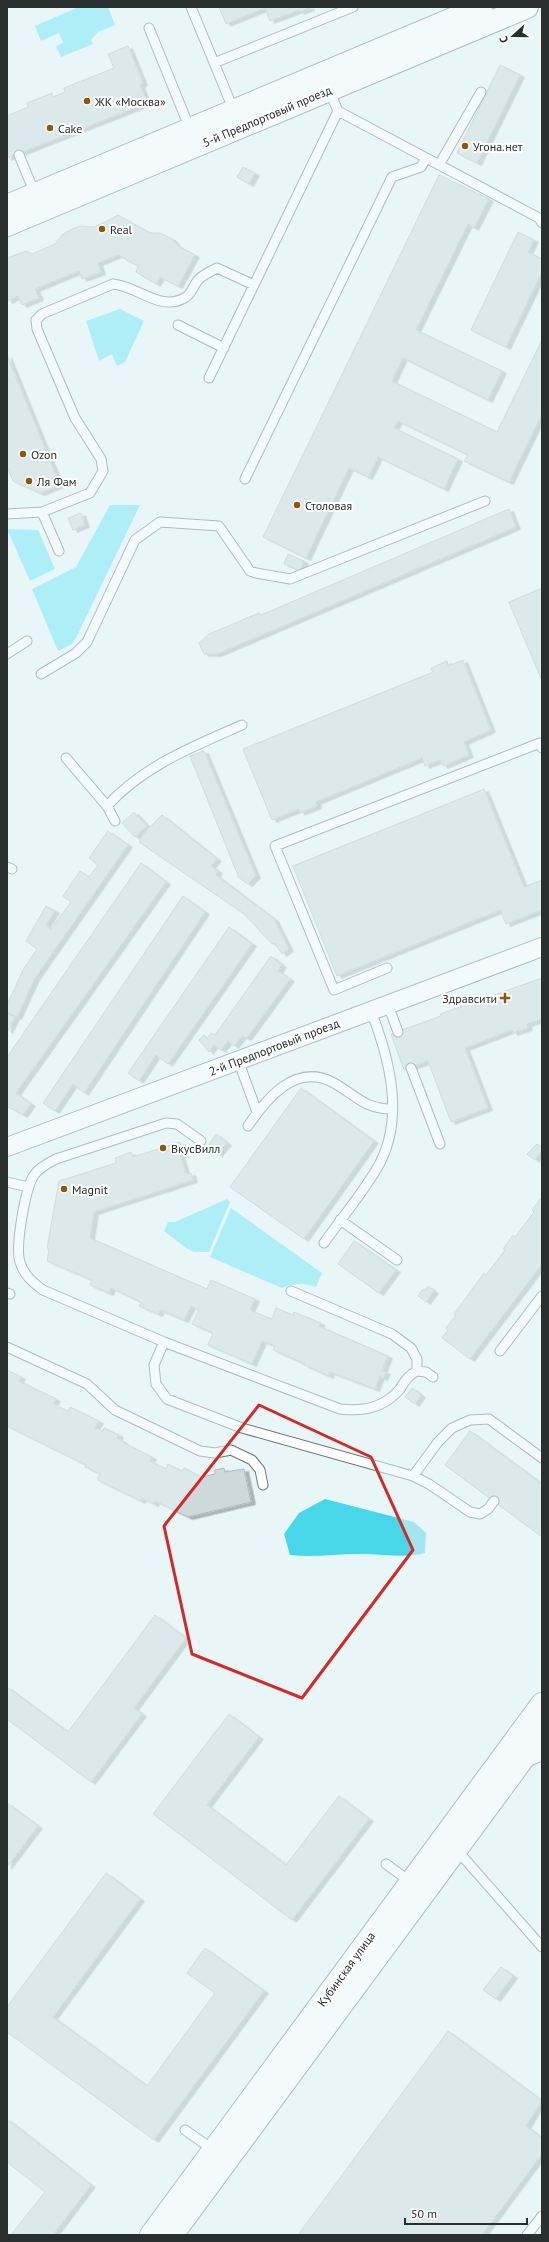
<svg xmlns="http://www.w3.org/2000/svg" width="549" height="2242" font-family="'PT Sans',sans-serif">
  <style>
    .green { fill: #64e5f7 }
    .forest { fill: #48d6e9 }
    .building { fill: #cdd9db; stroke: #b0bcbd; filter: url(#shadow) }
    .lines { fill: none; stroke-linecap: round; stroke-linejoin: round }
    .lane-casing { stroke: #6a7677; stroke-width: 11 }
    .street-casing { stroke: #6a7677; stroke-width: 20 }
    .secondary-casing { stroke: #6a7677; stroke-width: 24 }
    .lane { stroke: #fff; stroke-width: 9 }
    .street { stroke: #fff; stroke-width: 18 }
    .secondary { stroke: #fff; stroke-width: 22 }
    .marked { fill: none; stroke: #d62828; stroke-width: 3; stroke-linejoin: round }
    .poi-dot { fill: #8c5a06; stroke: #fff; stroke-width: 1.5 }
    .labels { text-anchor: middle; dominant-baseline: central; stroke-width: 4; stroke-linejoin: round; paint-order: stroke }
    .poi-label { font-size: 12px; fill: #292e2f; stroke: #fff; text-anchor: start }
    .street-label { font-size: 12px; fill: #292e2f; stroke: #fff }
  </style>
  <defs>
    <filter id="shadow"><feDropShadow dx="4.5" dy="2.5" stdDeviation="0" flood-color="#0004"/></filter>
  </defs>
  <rect width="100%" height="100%" fill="#e9f6f8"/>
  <path class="green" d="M79 7H108L115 25 98 32 91 40 93 44 61 57 56 46 63 43 59 33 41 41 35 26Z
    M120 309 144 321 125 362 117 366 112 354 99 361 86 321Z
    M110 505H140L76 638 72 644 58 651 32 589 76 567Z
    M7 529 38 530 55 569 30 581Z
    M227 1199 230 1202 209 1252H194L186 1248 164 1231 168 1222H175Z
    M231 1208 322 1273 316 1287C303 1283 295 1283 282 1288L210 1257Z"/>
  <path class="forest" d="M325 1499 414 1522 426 1533 425 1553C404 1559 380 1553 358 1554 335 1554 313 1558 290 1555L284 1534 299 1513Z"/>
  <path class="building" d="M219 7H310V8L300 12 299 10 270 21 265 8 226 24Z
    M128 46 143 83 140 85 146 100 138 103 140 106 7 158V116L28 107 27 103 52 93 53 97 65 92 64 88 114 68 108 54Z
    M500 65 520 75 477 163 457 153Z
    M243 167 255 173 249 184 237 177Z
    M439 175 489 199 474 228 468 224 416 330 502 371 488 400 403 358 392 381 497 432 542 340V414L509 482 464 461 468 455 398 421 394 428 458 459 444 489 378 457 368 477 349 468 306 558 263 537Z
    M118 215 150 233H159L171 238 178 246 195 255 178 286 160 277 156 284 136 272 138 266 118 255 98 263 101 272 96 274 82 279 79 271 35 289 39 298 34 300 22 305 18 296 7 301V258L26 251 32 254 55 244 63 234 72 229 81 226 95 227Z
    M518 232 534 240 528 252 542 259V272L506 347 471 330Z
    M7 355 60 485 40 493 13 481 7 466Z
    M509 509 516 527 217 654H204L199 643 209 634 259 613 261 615Z
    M81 513 85 525 73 530 68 518Z
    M288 554 304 561 300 571 284 564Z
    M542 588V681L509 602Z
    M463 660 491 730 464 742 469 755 443 766 440 760 425 766 422 758 316 802 317 806 300 813 299 809 272 820 243 749 433 672 431 668 447 661 448 666Z
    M204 751 256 876 248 884 239 878 190 756Z
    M484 789 524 887 542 880V910L506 924 500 910 337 976 293 866Z
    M134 812 147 826 135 837 122 823Z
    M162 815 217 859 211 866 218 871 216 875 274 919 289 949 282 954 275 943 272 944 244 914 139 842 146 831Z
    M108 831 128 845 35 978 17 1017 7 1012V1005L23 970 37 949 26 941 46 906 55 911 46 925 51 929 71 902 63 896 80 871 89 877 98 865 89 858Z
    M141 863 166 882 16 1093 31 1104 23 1115 7 1106V1057Z
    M183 896 205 912 84 1093 73 1084 55 1111 43 1103Z
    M229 927 252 944 168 1064 156 1055 139 1081 128 1073Z
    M271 956 282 965 278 971 290 979 247 1038 242 1036 234 1046 228 1041 221 1050 214 1045 209 1052 199 1040 204 1035 207 1038 211 1033 215 1035Z
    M542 978V1019L527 1024 528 1028 513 1033 512 1030 465 1048 488 1108 451 1122 428 1061 404 1070 391 1034 441 1016 440 1014 443 1013Z
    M7 1013 15 1017 8 1031 7 1030Z
    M301 1088 374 1141 304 1239 230 1187Z
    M216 1134 227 1143 218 1154 208 1146Z
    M180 1142 184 1154 180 1155 186 1174 191 1173 193 1180 94 1212 90 1238 207 1289 211 1280 255 1299 250 1310 272 1319 276 1308 293 1315 294 1312 321 1323 319 1326 388 1356 382 1371 386 1372 383 1378 380 1376 375 1389 330 1372 329 1376 304 1365 305 1364 273 1350 275 1346 262 1341 252 1364 208 1345 213 1333 192 1324 199 1310 191 1306 184 1320 160 1310 158 1314 139 1306 141 1302 111 1288 109 1293 90 1285 92 1280 47 1261 49 1249 47 1248 59 1181 116 1163 115 1158 131 1152 133 1157Z
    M537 1144 542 1147V1151L535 1160 527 1154Z
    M542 1197V1264L470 1359 442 1338 448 1330 446 1328 456 1315 454 1314 484 1273 486 1275 505 1250 503 1249 513 1235 515 1237 534 1212 532 1210Z
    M354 1241 396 1270 379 1293 338 1264Z
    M428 1286 434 1291 426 1302 418 1296 423 1289 425 1290Z
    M7 1370 21 1377 19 1381 56 1399 53 1404 68 1411 70 1407 99 1421 95 1428 103 1431 104 1428 119 1435 117 1438 124 1442V1443L152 1457 150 1461 166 1469 168 1464 182 1471 184 1468 202 1477 215 1474V1470L224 1468 225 1472 244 1469 251 1502 188 1517 155 1501 154 1504 142 1498 141 1501 97 1480 100 1474 85 1467 86 1465 7 1426Z
    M412 1388 421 1395 415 1404 405 1397Z
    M470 1431 542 1484V1537L445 1465Z
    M155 1615 186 1638 134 1708 142 1714 91 1782 7 1719V1687L68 1732Z
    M229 1714 259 1737 207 1805 286 1865 339 1796 369 1819 292 1920 153 1814Z
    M7 1803 38 1826 7 1867Z
    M106 1873 140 1899 53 2017 147 2086 215 1993 187 1973 205 1948 264 1991 154 2140 7 2032V2007Z
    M501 1967 513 1976 496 1999 483 1990Z
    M448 2031 542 2101 526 2126 542 2138V2154L482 2235H298Z
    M7 2119 91 2185 53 2235H11L45 2192 7 2162Z"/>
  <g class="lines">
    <g class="lane-casing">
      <path id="lane" d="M191 7 234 111
        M149 28 190 129
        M214 63 353 7
        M338 111 539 218 542 223
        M19 155 35 194
        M439 165 481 92
        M178 325 224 348
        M209 378 338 111 329 90
        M245 479 392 177 421 167 426 158
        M42 512 59 551
        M7 514 42 512 90 493 103 471 101 459 75 418 37 329 36 320 42 314 113 284C138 286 161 313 186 297 192 293 194 284 199 279 203 275 211 271 217 268L254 285
        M7 654 27 641
        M41 674 76 653 87 642 135 540 160 522 219 526 250 571 256 573 290 579 485 501
        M66 758 107 806 115 821
        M107 806C143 766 194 746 242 725
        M7 867 12 869
        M387 968 334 990 275 846 540 743 542 748
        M388 1005 398 1032
        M238 1060 257 1112
        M411 1068 440 1144
        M248 1126C266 1099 295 1063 332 1082 355 1094 363 1109 392 1109
        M201 1141 177 1124 166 1123 56 1159C48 1163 39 1168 34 1175 25 1189 15 1247 20 1262 24 1275 32 1282 43 1290L164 1342 340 1409C363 1412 384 1408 400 1389 405 1381 408 1375 417 1371L426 1372 433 1377
        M7 1182 28 1187
        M340 1220 397 1260
        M324 1243C341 1219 361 1195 376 1170 406 1121 390 1060 371 1011
        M291 1291 392 1334 411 1348 417 1359V1371
        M7 1293 10 1294
        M164 1342 154 1365 156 1384 167 1399 242 1428 413 1476 438 1442 452 1428 470 1420 489 1419 542 1458
        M7 1347 87 1384 115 1410 200 1451 215 1453 231 1450 252 1460 260 1470 263 1485
        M500 1351 542 1296
        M413 1476 429 1484 470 1512 480 1514 488 1509 494 1501
        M526 1762 542 1756
        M456 1849 542 1947
        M386 1864 412 1883
        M185 2130 215 2151
        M527 2235 542 2216"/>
    </g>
    <g class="street-casing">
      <path id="street" d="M7 1147 542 947"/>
    </g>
    <g class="secondary-casing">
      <path id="secondary" d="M7 206 481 7
        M7 225 527 7
        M151 2235 542 1704
        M172 2235 542 1733"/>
    </g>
    <use href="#lane" class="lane"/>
    <use href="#street" class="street"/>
    <use href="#secondary" class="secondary"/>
  </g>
  <path d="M0 0H549V2242H0ZM259 1405 371 1457 413 1550 302 1698 192 1654 164 1526Z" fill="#e9f6f8" fill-opacity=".55" fill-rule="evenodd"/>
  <path class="marked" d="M259 1405 371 1457 413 1550 302 1698 192 1654 164 1526Z"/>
  <g class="poi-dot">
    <circle cx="87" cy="101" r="4"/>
    <circle cx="50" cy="128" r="4"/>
    <circle cx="465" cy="146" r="4"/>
    <circle cx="102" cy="229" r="4"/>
    <circle cx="23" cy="454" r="4"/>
    <circle cx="29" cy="481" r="4"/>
    <circle cx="297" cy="505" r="4"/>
    <path d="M503 992h4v4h4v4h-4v4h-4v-4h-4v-4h4z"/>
    <circle cx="163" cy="1148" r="4"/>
    <circle cx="64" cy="1189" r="4"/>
  </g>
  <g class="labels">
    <g class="poi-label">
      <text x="95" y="101">ЖК «Москва»</text>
      <text x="58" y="128">Cake</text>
      <text x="473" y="146">Угона.нет</text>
      <text x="110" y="229">Real</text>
      <text x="31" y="454">Ozon</text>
      <text x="37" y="481">Ля Фам</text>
      <text x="305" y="505">Столовая</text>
      <text x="497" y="998" text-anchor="end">Здравсити</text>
      <text x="171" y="1148">ВкусВилл</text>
      <text x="72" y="1189">Magnit</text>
    </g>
    <g class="street-label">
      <text transform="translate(267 116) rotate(-23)">5-й Предпортовый проезд</text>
      <text transform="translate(274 1047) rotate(-21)">2-й Предпортовый проезд</text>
      <text transform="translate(346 1969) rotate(-54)">Кубинская улица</text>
    </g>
  </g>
  <rect width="549" height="2242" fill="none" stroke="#292e2f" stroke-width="16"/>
  <g transform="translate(513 36) rotate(249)" stroke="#ffffff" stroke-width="3" paint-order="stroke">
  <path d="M0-3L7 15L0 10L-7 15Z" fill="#292e2f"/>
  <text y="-6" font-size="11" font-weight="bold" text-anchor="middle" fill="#292e2f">С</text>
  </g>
  <path d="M405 2218v6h122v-6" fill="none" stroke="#292e2f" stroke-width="2"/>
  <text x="411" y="2218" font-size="12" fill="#292e2f" stroke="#ffffff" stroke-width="3" paint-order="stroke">50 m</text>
</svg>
